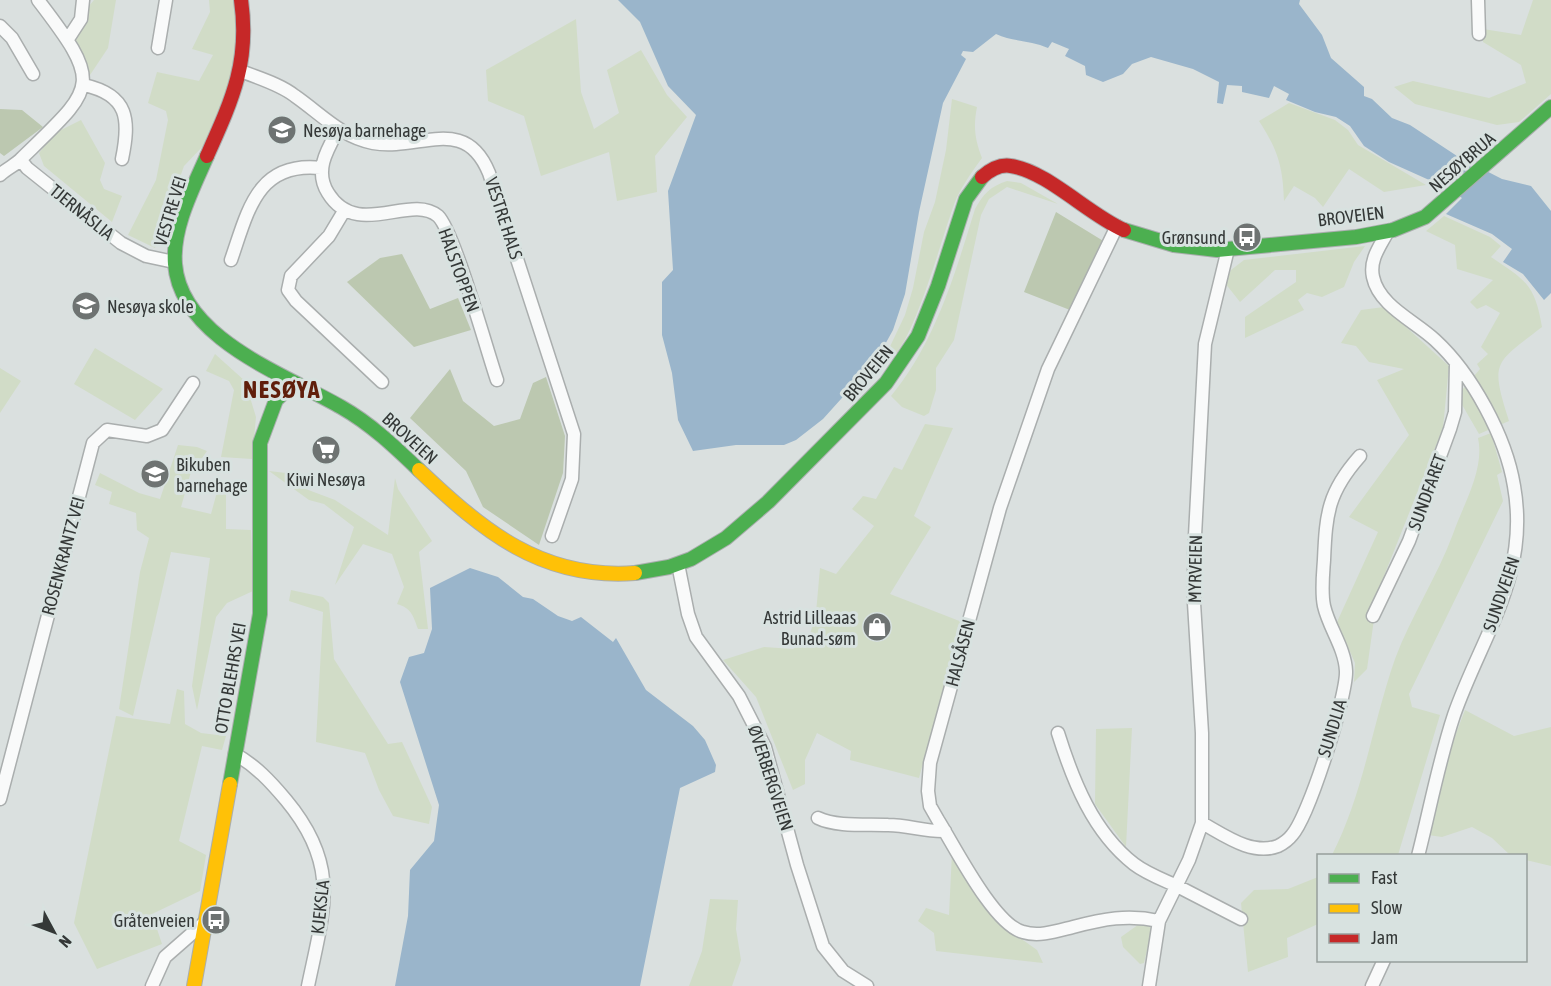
<svg xmlns="http://www.w3.org/2000/svg" width="1551" height="986" font-family="'Asap Condensed',sans-serif">
  <style>
    .green { fill: #d1dcc7 }
    .forest { fill: #bcc8b0 }
    .water { fill: #9ab5cb }
    .lines { fill: none; stroke-linecap: round; stroke-linejoin: round }
    .street-casing { stroke: #aaaeae; stroke-width: 15 }
    .fast-casing { stroke: #aaaeae; stroke-width: 16 }
    .slow-casing { stroke: #aaaeae; stroke-width: 16 }
    .jam-casing { stroke: #aaaeae; stroke-width: 16 }
    .street { stroke: #f9fafa; stroke-width: 12 }
    .fast { stroke: #4caf50; stroke-width: 14 }
    .slow { stroke: #ffc107; stroke-width: 14 }
    .jam { stroke: #c62828; stroke-width: 14 }
    .labels { text-anchor: middle; dominant-baseline: central; stroke-width: 6; stroke-linejoin: round; paint-order: stroke }
    .poi-label { font-size: 18px; fill: #343837; stroke: #d8e2e0; text-anchor: start }
    .street-label { font-size: 18px; fill: #343837; stroke: #d8e2e0 }
    .district-label { font-size: 24px; font-weight: bold; letter-spacing: 1.5px; fill: #601e0b; stroke: #d8e2e0 }
  </style>
  <rect width="100%" height="100%" fill="#dae0df"/>
  <path class="green" d="M94 0H116L108 48 88 78 75 39 84 12Z
    M209 0H236L239 43 234 71 205 144 184 166 155 248 128 235 156 180 168 120 166 111 148 103 157 72 199 81 213 55 192 49 210 12Z
    M1533 0H1551V94L1519 122 1497 125 1415 104 1394 87 1413 81 1489 98 1526 83 1521 65 1483 42V29L1521 35Z
    M576 19 581 92 594 129 619 113 607 70 641 50 667 95 687 117 655 156 657 192 617 201 609 152 541 176 524 116 488 101 486 70Z
    M952 99 977 107C973 127 975 140 982 158 973 170 964 183 957 197 945 224 912 355 887 360L885 357 905 315 913 288 924 232 935 202 946 150Z
    M1289 103 1335 120 1348 130 1358 145 1426 185 1384 192 1349 169 1323 207 1315 198 1294 186 1284 201C1283 167 1278 150 1259 121Z
    M81 120 105 163 100 180 104 189 122 196 112 222 44 166 39 153 55 133Z
    M1007 181 1021 183 1058 204 1007 187 989 199 981 215 954 340 936 368V390L929 413 924 416 902 407 891 396C935 343 955 274 975 209 983 194 991 186 1007 181Z
    M1444 216 1490 237 1501 246 1491 257C1525 280 1535 284 1542 327 1494 364 1490 361 1509 421L1479 434 1457 396 1480 369 1477 364 1488 354 1481 347 1500 313 1486 305 1477 309 1470 302 1493 280 1457 269 1455 245 1426 231Z
    M1365 246 1354 262 1344 287 1322 297 1307 293 1298 300 1304 310 1245 338V317L1296 282V270H1275L1240 302 1225 283 1231 270 1244 260Z
    M1384 307 1449 366 1443 428 1378 591 1367 669 1354 682 1355 663 1337 622 1378 532 1349 517 1409 435 1377 380 1404 369 1369 362 1356 346 1341 343 1361 310Z
    M95 348 163 389 135 420 74 384Z
    M215 354 245 381 256 417 252 459 221 457 234 390 229 381 206 371Z
    M0 368 21 381 0 413Z
    M925 424 953 428 914 516 931 527 890 594 962 622 919 778 850 760 851 751 817 733 805 760V784L793 790 756 697 723 660 764 647 793 649 809 638 816 613 820 568 836 574 874 526 852 509 863 496 876 499 894 467 902 470Z
    M1491 433 1502 472 1497 475 1503 501 1409 694 1412 707 1440 715 1398 855H1332C1364 792 1372 725 1395 659 1411 616 1437 577 1453 534 1463 505 1485 469 1478 438Z
    M178 445 197 447 207 451 190 475 181 507 211 514 217 492 226 491V529L251 530 253 591 227 603 216 617 197 710 192 686 210 558 171 552 133 716 119 709 140 572 149 538 137 530 136 513 109 504 112 492 95 485 100 473 139 493 160 499Z
    M269 471 286 473 303 488 335 500 388 535 395 478 398 489 432 541 419 552 428 629H418C413 615 411 608 397 604L404 587 392 554 363 544 335 585 354 527 324 504 309 500Z
    M291 590 323 597 329 603 334 659 388 744 402 742 432 807 429 824 393 816 379 790 365 753 316 742 323 612 289 601Z
    M177 689 184 691 185 724 201 733 226 736 222 750 202 746 179 841 206 855 200 891 152 914 162 944 97 969 74 923 116 716 170 724Z
    M1465 710 1514 736 1551 727V866L1526 860V856L1510 855 1492 838 1472 827 1442 837 1428 835 1442 770Z
    M1132 728 1126 847 1095 804 1096 729Z
    M952 852 1006 928 1037 950 1043 963 936 951 934 933 918 921 926 908 949 915Z
    M1318 877V924L1287 938 1288 957 1248 972 1241 903 1254 890 1288 889Z
    M710 899 738 900 736 929 741 960 732 986H689L702 951Z
    M1142 922 1150 926 1151 933 1144 963 1140 964 1123 947 1121 937Z"/>
  <path class="forest" d="M0 109 22 110 43 127 4 156 0 153Z
    M1056 212 1105 242 1070 310 1024 292Z
    M402 254 430 309 458 298 471 330 414 347 347 282 380 258Z
    M450 369 463 401 494 426 520 419 533 383 546 377 565 436 563 473 539 545 483 507 466 471 410 418Z"/>
  <path class="water" d="M618 0H1300L1299 4 1322 35 1331 58 1364 87V96L1372 99 1392 118 1410 125 1457 156 1502 179 1531 186 1551 211V293L1544 300 1523 274 1503 262 1512 249 1492 234 1446 214 1462 198 1447 188 1389 162 1364 146 1350 126 1336 117 1315 112 1286 100 1289 94 1274 86 1269 98 1242 92V86L1227 85 1223 104 1217 103 1219 82 1193 69 1151 57 1132 64 1123 74 1103 82 1086 75 1085 66 1065 56 1069 49 1052 42 1048 48C1031 40 1013 42 996 34L973 52 963 51 961 55 966 59 943 103 919 212 905 294 893 330 877 359 823 419 796 440 784 445H736L693 451 678 420 672 373 662 335V282L673 270 668 191 696 115 668 86 640 22Z
    M470 568 498 577 523 597 533 599 558 616 572 621 581 617 613 642 616 638 646 690 693 726 705 740 716 765 715 772 680 788 640 986H395L408 916 410 870 434 841 439 805 400 682 409 657 424 653 432 629 430 588Z"/>
  <g class="lines">
    <g class="street-casing">
      <path id="street" d="M1478 0 1479 34
        M0 26 12 38 33 74
        M68 39 81 19 83 0
        M158 48 166 0
        M241 71C258 78 280 84 295 96 321 114 341 137 373 143 420 151 465 114 489 173L574 434 572 479 552 536
        M84 85C129 95 130 120 122 159
        M338 130C327 150 314 171 328 193 357 240 410 193 438 216 454 231 487 351 497 380
        M21 160 27 168 121 243 146 256 174 262
        M0 175C7 168 16 165 22 158 96 86 104 86 38 0
        M344 211 329 236 291 276 288 290 296 301 382 382
        M1117 226 1048 369 1000 508 930 763 928 791 930 806 938 820C955 847 994 925 1023 932 1039 937 1057 931 1073 927 1103 919 1128 914 1159 921
        M1388 231C1381 245 1369 259 1373 277 1379 306 1415 321 1435 340 1472 374 1506 437 1514 486 1530 576 1482 635 1454 715 1439 760 1430 809 1418 856
        M231 260C248 211 257 161 321 168
        M678 564 688 614 696 637 739 696 765 747 797 865 823 946 843 971 867 986
        M1373 616 1409 541 1450 429 1455 412 1456 363
        M1058 733C1073 781 1093 832 1134 864 1147 874 1164 880 1179 887 1200 898 1220 908 1241 919
        M235 754C256 766 270 781 286 800 341 866 324 909 308 986
        M0 799 93 443 107 430 147 436 162 430 193 383
        M818 818C836 827 868 824 888 825 908 825 926 832 945 831
        M1202 823C1224 835 1252 856 1278 846 1282 844 1289 839 1292 835 1309 816 1347 696 1346 671 1345 648 1329 628 1324 606 1321 592 1323 575 1324 560 1326 513 1328 492 1360 456
        M152 986 165 957 205 922
        M1149 986 1159 921 1189 860 1202 823V733L1194 603V555L1205 344 1228 249
        M1372 986 1384 960"/>
    </g>
    <g class="fast-casing">
      <path id="fast" d="M207 156C193 188 172 228 175 264 181 339 286 375 341 407 371 424 395 447 419 470
        M1124 230 1174 245 1217 250 1356 237 1393 230 1425 217 1551 107
        M635 573 669 567 691 559 726 538 768 502 886 383 918 336 938 286 966 199 982 177
        M230 784 260 614V443L276 400 294 383"/>
    </g>
    <g class="slow-casing">
      <path id="slow" d="M419 470C483 531 542 580 635 573
        M194 986 230 784"/>
    </g>
    <g class="jam-casing">
      <path id="jam" d="M207 156C232 100 250 62 241 0
        M982 177C990 170 1000 164 1011 166 1047 171 1089 215 1124 230"/>
    </g>
    <use href="#street" class="street"/>
    <use href="#fast" class="fast"/>
    <use href="#slow" class="slow"/>
    <use href="#jam" class="jam"/>
  </g>
  <defs>
    <g id="school-disc" transform="scale(1.5)"><circle r="9.5" fill="#6e7372" stroke="#d8e2e0"/><path d="M0-5L7-2L0 1L-7-2ZM-4 1L0 2.5L4 1V4Q0 6-4 4Z" fill="#fff"/></g>
    <g id="bus-disc" transform="scale(1.5)"><circle r="9.5" fill="#6e7372" stroke="#d8e2e0"/><path d="M-5-6H5V4H4V6H2V4H-2V6H-4V4H-5ZM-3.5-4V0h7V-4ZM-3.5 1.2v1.5H-2V1.2ZM2 1.2v1.5H3.5V1.2Z" fill="#fff"/></g>
    <g id="supermarket-disc" transform="scale(1.5)"><circle r="9.5" fill="#6e7372" stroke="#d8e2e0"/><path d="M-6-5.5h2.5l.6 2H6L4.5 2H-2.5L-4.4-4H-6ZM-1.5 3.2a1.3 1.3 0 1 0 .1 0ZM3 3.2a1.3 1.3 0 1 0 .1 0Z" fill="#fff"/></g>
    <g id="shop-disc" transform="scale(1.5)"><circle r="9.5" fill="#6e7372" stroke="#d8e2e0"/><path d="M-5-2.5h2.3a2.7 3.5 0 0 1 5.4 0H5L5.5 6h-11ZM-1.5-2.5h3a1.5 2.3 0 0 0-3 0Z" fill="#fff"/></g>
  </defs>
  <g fill-rule="evenodd">
    <use href="#school-disc" x="282" y="130"/>
    <use href="#bus-disc" x="1247" y="237"/>
    <use href="#school-disc" x="86" y="306"/>
    <use href="#supermarket-disc" x="326" y="450"/>
    <use href="#school-disc" x="155" y="474"/>
    <use href="#shop-disc" x="877" y="627"/>
    <use href="#bus-disc" x="216" y="920"/>
  </g>
  <g class="labels">
    <g class="poi-label">
      <text x="303" y="130">Nesøya barnehage</text>
      <text x="1226" y="237" text-anchor="end">Grønsund</text>
      <text x="107" y="306">Nesøya skole</text>
      <text x="176" y="464">Bikuben<tspan x="176" dy="21">barnehage</tspan></text>
      <text x="326" y="479" text-anchor="middle">Kiwi Nesøya</text>
      <text x="856" y="617" text-anchor="end">Astrid Lilleaas<tspan x="856" dy="21">Bunad-søm</tspan></text>
      <text x="195" y="920" text-anchor="end">Gråtenveien</text>
    </g>
    <g class="street-label">
      <text transform="translate(1462 162) rotate(-41)">NESØYBRUA</text>
      <text transform="translate(170 211) rotate(-73)">VESTRE VEI</text>
      <text transform="translate(82 212) rotate(39)">TJERNÅSLIA</text>
      <text transform="translate(1351 216) rotate(-7)">BROVEIEN</text>
      <text transform="translate(504 218) rotate(72)">VESTRE HALS</text>
      <text transform="translate(459 270) rotate(70)">HALSTOPPEN</text>
      <text transform="translate(868 373) rotate(-50)">BROVEIEN</text>
      <text transform="translate(410 438) rotate(42)">BROVEIEN</text>
      <text transform="translate(1427 492) rotate(-70)">SUNDFARET</text>
      <text transform="translate(63 556) rotate(-75)">ROSENKRANTZ VEI</text>
      <text transform="translate(1195 569) rotate(-89)">MYRVEIEN</text>
      <text transform="translate(1501 594) rotate(-71)">SUNDVEIEN</text>
      <text transform="translate(960 653) rotate(-75)">HALSÅSEN</text>
      <text transform="translate(230 678) rotate(-80)">OTTO BLEHRS VEI</text>
      <text transform="translate(1332 728) rotate(-73)">SUNDLIA</text>
      <text transform="translate(771 778) rotate(72)">ØVERBERGVEIEN</text>
      <text transform="translate(320 907) rotate(-84)">KJEKSLA</text>
    </g>
    <g class="district-label">
      <text x="282" y="389">NESØYA</text>
    </g>
  </g>
  <rect x="1317" y="854" width="210" height="108" fill="#d8e2e0" stroke="#969e9c" stroke-width="1.5"/>
  <rect x="1329" y="874" width="30" height="9" fill="#4caf50" stroke="#969e9c" stroke-width="1.5"/>
  <text x="1371" y="884" font-size="18" fill="#343837">Fast</text>
  <rect x="1329" y="904" width="30" height="9" fill="#ffc107" stroke="#969e9c" stroke-width="1.5"/>
  <text x="1371" y="914" font-size="18" fill="#343837">Slow</text>
  <rect x="1329" y="934" width="30" height="9" fill="#c62828" stroke="#969e9c" stroke-width="1.5"/>
  <text x="1371" y="944" font-size="18" fill="#343837">Jam</text>
  <g transform="translate(54 932) rotate(131)" stroke="#d8e2e0" stroke-width="4.5" paint-order="stroke">
  <path d="M0-4.5L10 22L0 15L-10 22Z" fill="#343837"/>
  <text y="-9" font-size="16" font-weight="bold" text-anchor="middle" fill="#343837">N</text>
  </g>
</svg>
